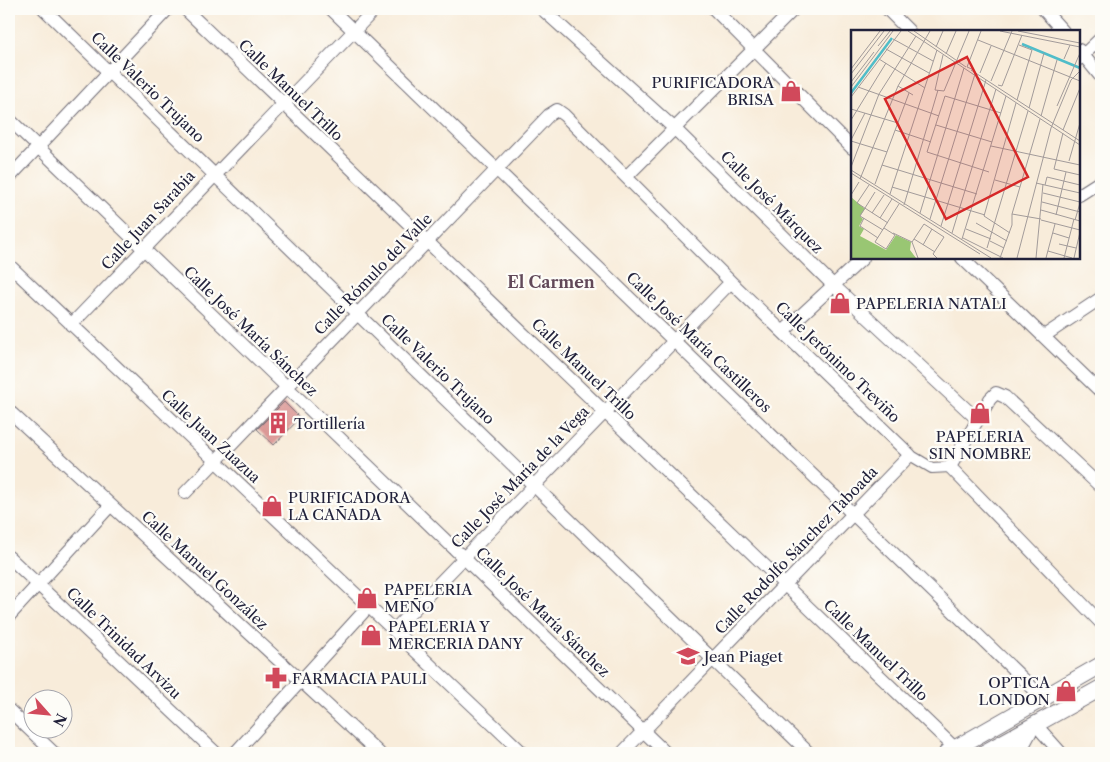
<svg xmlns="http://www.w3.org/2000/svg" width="1110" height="762" font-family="'Libre Caslon Text',serif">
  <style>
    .building { fill: #d99290 }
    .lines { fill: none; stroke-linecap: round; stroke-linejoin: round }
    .pedestrian-casing { stroke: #6d6973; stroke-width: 12 }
    .minor-casing { stroke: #6d6973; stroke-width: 14 }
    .tertiary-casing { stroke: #6d6973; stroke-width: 18 }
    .pedestrian { stroke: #fff; stroke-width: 10 }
    .minor { stroke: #fff; stroke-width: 12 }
    .tertiary { stroke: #fff; stroke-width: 16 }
    .labels { text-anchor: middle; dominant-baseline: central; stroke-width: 4.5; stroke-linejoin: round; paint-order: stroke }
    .poi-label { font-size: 15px; fill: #22223b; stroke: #fdfcf7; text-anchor: start }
    .street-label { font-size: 15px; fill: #22223b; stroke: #fdfcf7 }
    .neighbourhood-label { font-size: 16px; font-weight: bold; fill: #624959; stroke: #fdfcf7 }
    .inset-river { fill: none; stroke: #50bdc9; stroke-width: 2.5 }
    .inset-road { fill: none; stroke: #a29b9a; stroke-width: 1 }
    .view { fill: #d62828; fill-opacity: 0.15; stroke: #d62828; stroke-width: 2.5 }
    .inset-edge { fill: none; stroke: #22223b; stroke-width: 2.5 }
  </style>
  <rect width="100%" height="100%" fill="#fdfcf7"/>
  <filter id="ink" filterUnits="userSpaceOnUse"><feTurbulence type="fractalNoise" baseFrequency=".02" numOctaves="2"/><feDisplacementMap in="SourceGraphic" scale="10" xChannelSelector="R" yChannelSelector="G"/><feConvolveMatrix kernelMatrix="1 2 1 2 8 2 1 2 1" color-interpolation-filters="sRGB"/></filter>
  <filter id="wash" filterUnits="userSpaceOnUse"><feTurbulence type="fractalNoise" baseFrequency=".0096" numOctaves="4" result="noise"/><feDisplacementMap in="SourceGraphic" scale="20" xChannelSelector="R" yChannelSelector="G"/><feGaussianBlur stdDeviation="1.12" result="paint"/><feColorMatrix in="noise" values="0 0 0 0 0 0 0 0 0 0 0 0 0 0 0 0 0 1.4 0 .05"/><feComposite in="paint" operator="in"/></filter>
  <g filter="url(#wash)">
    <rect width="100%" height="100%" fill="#f8ecda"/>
    <g id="blocks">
      <path class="building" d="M284 402 300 418 274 445 257 429Z"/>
    </g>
  </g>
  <g filter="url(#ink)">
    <use href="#blocks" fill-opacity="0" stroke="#6d6973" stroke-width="1"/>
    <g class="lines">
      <g class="pedestrian-casing">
        <path id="pedestrian" d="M910 455 932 468 950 467"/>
      </g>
      <g class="minor-casing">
        <path id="minor" d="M44 9 809 753
          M185 9 960 753
          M331 9 1044 699
          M542 9 675 129 833 285 978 420
          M714 9 852 148
          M887 9 909 31
          M1043 9 1063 31
          M1079 50 1101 77
          M1079 59 1101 38
          M9 119 666 753
          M627 176 794 9
          M9 178 168 9
          M1079 195 1101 181
          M962 258 1101 392
          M9 265 523 753
          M71 325 375 9
          M783 332 863 258
          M1044 336 1101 298
          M9 411 379 753
          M1101 487 1005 397 996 393 990 399 950 467 1101 623
          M185 493 549 115 557 110 564 115 731 282 910 455 622 753
          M9 557 216 753
          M9 616 110 506
          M394 630 731 282
          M9 710 54 753
          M235 753 369 606
          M1012 753 1023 746 1035 724 1061 753"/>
      </g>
      <g class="tertiary-casing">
        <path id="tertiary" d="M947 753 1101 665
          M984 753 1101 688"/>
      </g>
      <use href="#pedestrian" class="pedestrian"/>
      <use href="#minor" class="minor"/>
      <use href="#tertiary" class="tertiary"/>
    </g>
  </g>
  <defs>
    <g id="shop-bare" transform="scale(1.725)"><path d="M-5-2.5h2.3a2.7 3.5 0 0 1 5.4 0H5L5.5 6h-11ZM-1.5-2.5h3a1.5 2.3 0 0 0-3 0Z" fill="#d1495b" stroke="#fdfcf7" stroke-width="2.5" paint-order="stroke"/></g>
    <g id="building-bare" transform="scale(1.725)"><path d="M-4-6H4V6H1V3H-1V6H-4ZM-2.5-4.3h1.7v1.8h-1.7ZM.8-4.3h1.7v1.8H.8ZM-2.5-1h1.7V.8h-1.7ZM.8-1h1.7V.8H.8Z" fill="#d1495b" stroke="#fdfcf7" stroke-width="2.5" paint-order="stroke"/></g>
    <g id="school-bare" transform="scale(1.725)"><path d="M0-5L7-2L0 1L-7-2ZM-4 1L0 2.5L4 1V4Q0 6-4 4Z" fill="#d1495b" stroke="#fdfcf7" stroke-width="2.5" paint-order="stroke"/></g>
    <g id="pharmacy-bare" transform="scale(1.725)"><path d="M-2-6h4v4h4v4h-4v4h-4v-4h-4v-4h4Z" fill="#d1495b" stroke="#fdfcf7" stroke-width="2.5" paint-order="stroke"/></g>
  </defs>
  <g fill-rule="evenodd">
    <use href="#shop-bare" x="791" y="91"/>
    <use href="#shop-bare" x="840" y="303"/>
    <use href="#shop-bare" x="980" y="413"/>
    <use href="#building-bare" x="278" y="423"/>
    <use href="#shop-bare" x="272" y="506"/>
    <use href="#shop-bare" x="367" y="598"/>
    <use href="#shop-bare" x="371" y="635"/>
    <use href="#school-bare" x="688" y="656"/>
    <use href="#pharmacy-bare" x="276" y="678"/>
    <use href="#shop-bare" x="1066" y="691"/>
  </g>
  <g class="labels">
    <g class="poi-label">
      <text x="774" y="82" text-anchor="end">PURIFICADORA<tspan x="774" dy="17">BRISA</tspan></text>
      <text x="856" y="303">PAPELERIA NATALI</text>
      <text x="294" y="423">Tortillería</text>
      <text x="980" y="436" text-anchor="middle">PAPELERIA<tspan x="980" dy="17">SIN NOMBRE</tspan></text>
      <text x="288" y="497">PURIFICADORA<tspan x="288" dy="17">LA CAÑADA</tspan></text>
      <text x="384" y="589">PAPELERIA<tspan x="384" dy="17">MEÑO</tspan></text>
      <text x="388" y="626">PAPELERIA Y<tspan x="388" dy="17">MERCERIA DANY</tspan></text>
      <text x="704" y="656">Jean Piaget</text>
      <text x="292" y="678">FARMACIA PAULI</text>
      <text x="1050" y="682" text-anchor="end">OPTICA<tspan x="1050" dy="17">LONDON</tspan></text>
    </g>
    <g class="street-label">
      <text transform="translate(148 87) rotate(44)">Calle Valerio Trujano</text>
      <text transform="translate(291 90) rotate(44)">Calle Manuel Trillo</text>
      <text transform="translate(772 202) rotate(45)">Calle José Márquez</text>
      <text transform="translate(148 220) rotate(-47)">Calle Juan Sarabia</text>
      <text transform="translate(373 274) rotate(-46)">Calle Rómulo del Valle</text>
      <text transform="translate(251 331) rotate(44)">Calle José María Sánchez</text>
      <text transform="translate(699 342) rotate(44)">Calle José María Castilleros</text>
      <text transform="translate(838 362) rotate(44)">Calle Jerónimo Treviño</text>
      <text transform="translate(438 369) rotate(44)">Calle Valerio Trujano</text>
      <text transform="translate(584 369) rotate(44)">Calle Manuel Trillo</text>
      <text transform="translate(211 436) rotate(43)">Calle Juan Zuazua</text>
      <text transform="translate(520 477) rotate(-46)">Calle José María de la Vega</text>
      <text transform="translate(796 550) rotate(-46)">Calle Rodolfo Sánchez Taboada</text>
      <text transform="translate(205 570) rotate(43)">Calle Manuel González</text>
      <text transform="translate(543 612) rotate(44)">Calle José María Sánchez</text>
      <text transform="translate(124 643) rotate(44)">Calle Trinidad Arvizu</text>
      <text transform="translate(876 650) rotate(44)">Calle Manuel Trillo</text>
    </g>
    <g class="neighbourhood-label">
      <text x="551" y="282">El Carmen</text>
    </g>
  </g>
  <g transform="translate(851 30)">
    <rect width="229" height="229" fill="#f8ecda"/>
    <path d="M0 167 14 179 9 186 12 189 8 196 13 199 9 206 35 220 45 205 60 212 59 220 65 228H0Z" fill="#99c673"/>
    <path class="inset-river" d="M171 14 229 38M0 63 41 8"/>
    <path class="inset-road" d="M57 1 229 115M63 1 115 37M149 1 229 17M167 1 229 13M42 9 82 31M127 10 229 51M27 16 39 1M85 17 92 1M35 19 78 43M95 24 105 1M92 25 84 60 93 61 118 1M28 29 74 58M213 29 219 15M0 39 29 1M120 40 229 111M123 40 116 37 130 1M129 43 140 16M0 44 33 1M140 51 161 1M0 52 23 22M147 55 151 56 171 5M47 56 62 65M0 57 42 1M7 57 88 86M0 67 50 1M166 70 181 20 168 15M206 76 229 23M178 78 193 23M0 79 47 93M190 86 206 30M0 90 35 33M85 95 141 112M44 100 80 112M212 100 229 58M212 103 203 139 229 145M0 110 14 83M0 111 36 122M140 116 229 135M218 131 229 93M31 135 126 164M0 137 28 64 65 6M0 140 140 228M138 142 76 122 94 66 150 83M0 143 129 224M9 149 47 56 79 1M144 150 169 157M185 153 229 163M24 154 58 63M18 155 6 173 37 193M194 155 196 147 229 155M41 157 134 185M24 162 9 186 32 200M192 163 229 172M39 164 86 20M0 165 8 152M191 172 229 182M53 175 87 60M190 180 229 191M21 183 33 165M69 183 113 38M161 184 190 189M205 185 215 142M13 188 9 196 27 208M29 188 41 169M79 189 124 44M190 190 229 200M224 190 229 173M125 193 156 211M73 194 93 207 82 224 86 228M90 196 135 50M33 198 44 205 35 219 24 212 48 174M115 199 140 209M42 203 61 212M101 203 145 59M159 203 133 186 165 73M202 203 218 208M112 208 152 228M63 209 84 222M111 209 155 66M139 211 153 218M208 214 225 218M72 215 81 199M136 218 177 81M197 221 221 228M67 228 61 212 73 194M149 228 161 195V184L189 89M166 228 200 98 220 50 229 41M185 228 192 154M195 228 204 194M213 228 223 189M223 228 229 202"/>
    <path class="view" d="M116 27 177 147 95 189 34 69Z"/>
    <rect width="229" height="229" class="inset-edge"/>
  </g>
  <rect width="1110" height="762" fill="none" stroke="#fdfcf7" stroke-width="30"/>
  <g transform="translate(48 714) rotate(117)"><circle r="24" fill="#fdfcf7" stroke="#a5a5ac"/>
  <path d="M0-4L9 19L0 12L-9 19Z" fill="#d1495b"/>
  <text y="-8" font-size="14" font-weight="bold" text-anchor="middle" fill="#22223b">N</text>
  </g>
</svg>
